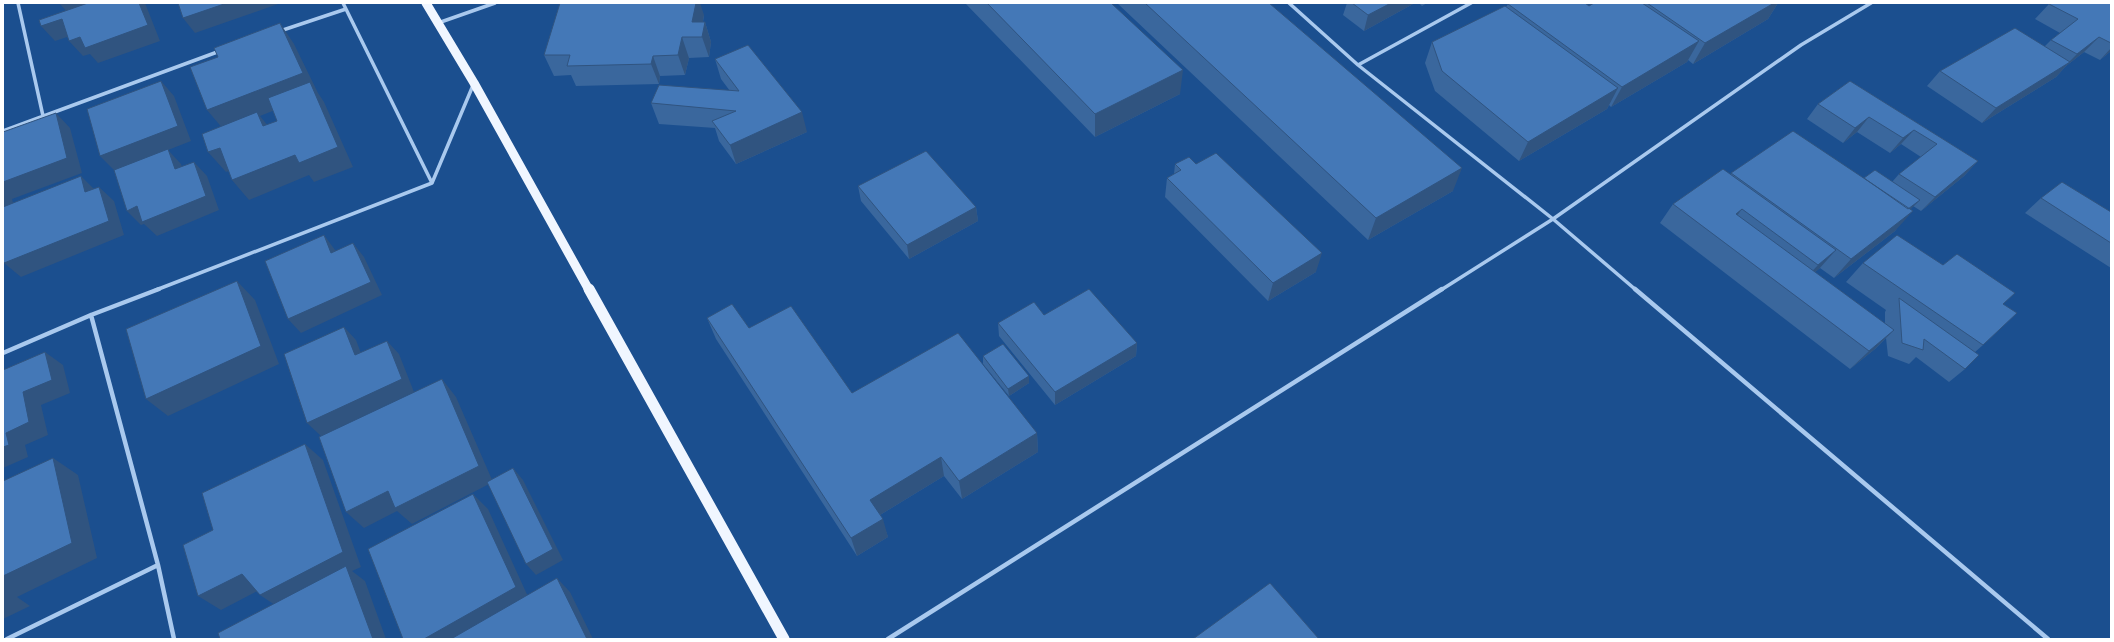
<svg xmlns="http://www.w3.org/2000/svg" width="2114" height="642" font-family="'PT Sans Narrow',sans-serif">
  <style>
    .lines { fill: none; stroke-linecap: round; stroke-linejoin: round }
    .street-far1 { stroke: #a9c9ee; stroke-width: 3.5 }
    .street { stroke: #a9c9ee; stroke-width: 4.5 }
    .primary-far1 { stroke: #f0f6ff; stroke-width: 9 }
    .primary { stroke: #f0f6ff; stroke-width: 11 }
    .wall { fill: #3a679d }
    .shaded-wall { fill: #305480 }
    .building { fill: #4478b7; stroke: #305480 }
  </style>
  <rect width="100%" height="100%" fill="#1b4f8f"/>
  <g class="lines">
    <path class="street-far1" d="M18 3 43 116
      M343 3 432 183
      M1289 3 1358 65 1553 219 1636 290
      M438 23 495 3
      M280 31 346 9
      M1358 65 1471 3
      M3 131 220 51
      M156 290 432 183 474 83
      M1441 290 1553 219 1801 45 1871 3"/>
    <path class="street" d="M1635 289 2048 639
      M91 315 158 565 174 639
      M3 353 91 315 159 289
      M7 639 158 565
      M888 639 1442 289"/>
    <path class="primary-far1" d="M426 3 474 83 589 290"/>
    <path class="primary" d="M589 289 784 639"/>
  </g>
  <path class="wall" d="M965 3H1111L1180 94 1095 137Z
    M1117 3H1269L1453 191 1368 240Z
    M1347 3H1413V4L1364 31 1343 15Z
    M1419 3H1427L1422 6Z
    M1594 3H1778L1768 19 1693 64 1688 60 1687 62 1611 107 1609 105 1607 109 1519 161 1435 91 1425 63 1432 42 1506 7 1508 4 1589 6Z
    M2111 3V51L2100 60 2084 52 2066 66 2056 77 1982 123 1927 86 1940 71 2045 46 2051 40 2060 33 2035 19 2049 4Z
    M704 15 703 22H705L711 42 709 57 689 58 685 75 660 76 659 84 576 86 571 75 554 76 544 55Z
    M715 59 807 132 736 164 719 141 715 128 659 124 651 103 730 91 721 79Z
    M1850 81 1978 161 1964 176 1921 211 1913 206 1910 210 1895 231 1834 278 1820 268 1815 272 1885 324V312L1886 310 1846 282 1863 263 1943 265 2003 304 1983 345 1975 352 1965 369 1949 382 1916 357 1909 364 1888 356 1886 338 1875 349 1850 369 1660 223 1673 204 1730 175 1731 173 1864 178 1892 182 1899 174 1921 157 1901 144 1890 153 1857 132 1843 143 1807 119 1818 104Z
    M1175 164H1196L1316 272 1268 301 1165 197 1167 178 1174 174Z
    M858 186 976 207 978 221 909 259 861 201Z
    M2041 198 2111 212V268L2025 213Z
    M1044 315 1137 343 1136 356 1055 405 999 336 998 323Z
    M707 318 749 328 852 393 1037 433 1038 452 962 499 944 476 880 515 888 537 857 556 716 339Z
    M983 356 1029 383 1009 396 983 364Z"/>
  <path class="shaded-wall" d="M59 3H109L72 17Z
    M139 3H145L160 41 98 63 90 54 83 56 69 41Z
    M227 3H281L195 33 183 18Z
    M696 3H700L704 15 700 37 692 22Z
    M1391 3H1413V4L1364 31 1368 15Z
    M1774 3H1778L1768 19 1693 64 1705 43Z
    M62 19 76 34 55 41 41 26Z
    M705 22 711 42 709 57 702 37Z
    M280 23 294 44 318 93 324 102 353 167 314 182 309 175 249 200 232 180 315 94 260 116 273 132 224 130 207 110Z
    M682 37 689 58 685 75 678 55Z
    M2099 37 2084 52 2066 66 2056 77 1982 123 1996 108 2067 64 2077 54Z
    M1699 41 1687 62 1611 107 1622 87Z
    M2111 48V51L2100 60Z
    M653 56 660 76 659 84 651 64Z
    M1183 70 1180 94 1095 137V114Z
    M161 81 174 96 191 141 168 150 181 164 188 184 175 169 115 171 100 156Z
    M1618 88 1607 109 1519 161 1528 142Z
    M802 112 807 132 736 164 730 145Z
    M56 113 70 128 82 173 12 199 15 210 3 215V182Z
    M1869 117 1857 132 1843 143 1855 128Z
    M1914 130 1901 144 1890 153 1903 138Z
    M220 148 237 168 226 172 208 152Z
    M1978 161 1964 176 1921 211 1935 197Z
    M194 162 207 176 219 210 157 236 144 224 141 225 127 211Z
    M1462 168 1453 191 1368 240 1376 218Z
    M81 176 96 191 85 192Z
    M99 187 114 201 124 235 21 277 4 263Z
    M1920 200 1912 208 1891 224 1898 217Z
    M976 207 978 221 909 259 907 245Z
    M1742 209 1727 229 1736 214Z
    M1913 211 1895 231 1834 278 1851 259Z
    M324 235 335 250 343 267 331 253Z
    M353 243 364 257 382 295 301 333 288 319Z
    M1836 250 1819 269 1801 283 1818 265Z
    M1322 253 1316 272 1268 301 1273 283Z
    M237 281 255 300 279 364 168 416 146 399Z
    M344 327 356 340 367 369 355 355Z
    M1894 330 1875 349 1850 369 1869 351Z
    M387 341 399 354 414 392 321 436 307 423Z
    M1137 343 1136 356 1055 405V392Z
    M45 352 63 365 70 393 41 405 48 435 25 445 28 457 3 468V447L6 433 23 392Z
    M1029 376V383L1009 396 1008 389Z
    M442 379 456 397 493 482 412 524 397 511 364 528 346 512Z
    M1037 433 1038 452 962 499 959 481Z
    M305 444 323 460 361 567 352 571 365 581 386 639H373L281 609 260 595Z
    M941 457 944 476 875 518 870 500Z
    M53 458 78 475 97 558 17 597 30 606 3 619V576Z
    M513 468 523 480 563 560 536 575 526 564Z
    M473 494 488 509 530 601 464 639H424Z
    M883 519 888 537 857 556 851 538Z
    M242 574 263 588 221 610 198 596Z
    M557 578 570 592 593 639H587Z"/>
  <path class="building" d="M88 3H139L148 25 85 48 80 37 69 41 62 19 41 26 39 20Z
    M178 3H227L183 18Z
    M560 3H696L692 22H705L702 37H682L678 55 653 56 651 64 567 66 570 55H544Z
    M987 3H1111L1183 70 1095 114Z
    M1145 3H1269L1462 168 1376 218Z
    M1352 3H1391L1368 15Z
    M1509 3H1585L1589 6 1594 3H1642L1699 41 1622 87 1508 4Z
    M1647 3H1774L1705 43Z
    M2050 3H2111V43L2099 37 2077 54 2051 40 2078 19 2049 4Z
    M1505 6 1618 88 1528 142 1442 71 1432 42Z
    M280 23 303 73 207 110 190 67 218 57 214 48Z
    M2015 28 2070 62 1996 108 1940 71Z
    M748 45 802 112 730 145 712 121 736 111 651 103 659 85 739 91 715 59Z
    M161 81 178 126 100 156 87 109Z
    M1850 81 1978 161 1935 197 1899 174 1937 144 1914 130 1903 138 1869 117 1855 128 1818 104Z
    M310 82 338 147 299 163 295 155 232 180 220 148 208 152 202 134 257 112 263 126 277 121 268 98Z
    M56 113 67 158 3 182V132Z
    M1793 131 1913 211 1851 259 1731 173Z
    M168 149 175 169 194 162 206 196 142 222 137 206 127 211 114 170Z
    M926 151 976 207 907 245 858 186Z
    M1216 153 1322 253 1273 283 1167 178 1181 170 1175 164 1189 157 1196 164Z
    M1723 169 1836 250 1818 265 1742 209 1736 214 1894 330 1869 351 1673 204Z
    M1875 170 1920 200 1908 209 1864 178Z
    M81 176 85 192 99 187 109 221 4 263 3 260V207Z
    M2062 182 2111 212V243L2041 198Z
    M324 235 331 253 353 243 371 282 288 319 265 261Z
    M1897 235 1943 265 1957 254 2015 293 2003 304 2017 313 1983 345 1863 263Z
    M237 281 261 346 146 399 126 329Z
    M1089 289 1137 343 1055 392 998 323 1034 302 1044 315Z
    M1899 298 1979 355 1965 369 1924 339 1923 350 1902 343Z
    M732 304 749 328 791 306 852 393 958 333 1037 433 959 481 941 457 870 500 883 519 851 538 707 318Z
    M344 327 355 355 387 341 402 379 307 423 284 354Z
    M1003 344 1029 376 1008 389 983 356Z
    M45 352 52 380 23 392 29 422 6 433 9 445 3 447V370Z
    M442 379 479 466 395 508 388 491 346 512 319 437Z
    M305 444 343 552 260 595 242 574 198 596 183 545 213 530 202 493Z
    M53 458 72 543 3 576V481Z
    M513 468 553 549 526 564 487 482Z
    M473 494 516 587 424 639H403L368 549Z
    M346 566 373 639H220L218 633Z
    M557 578 587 639H451Z
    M1270 583 1319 639H1193Z"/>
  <rect width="2114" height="642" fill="none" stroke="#ffffff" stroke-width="8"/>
</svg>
